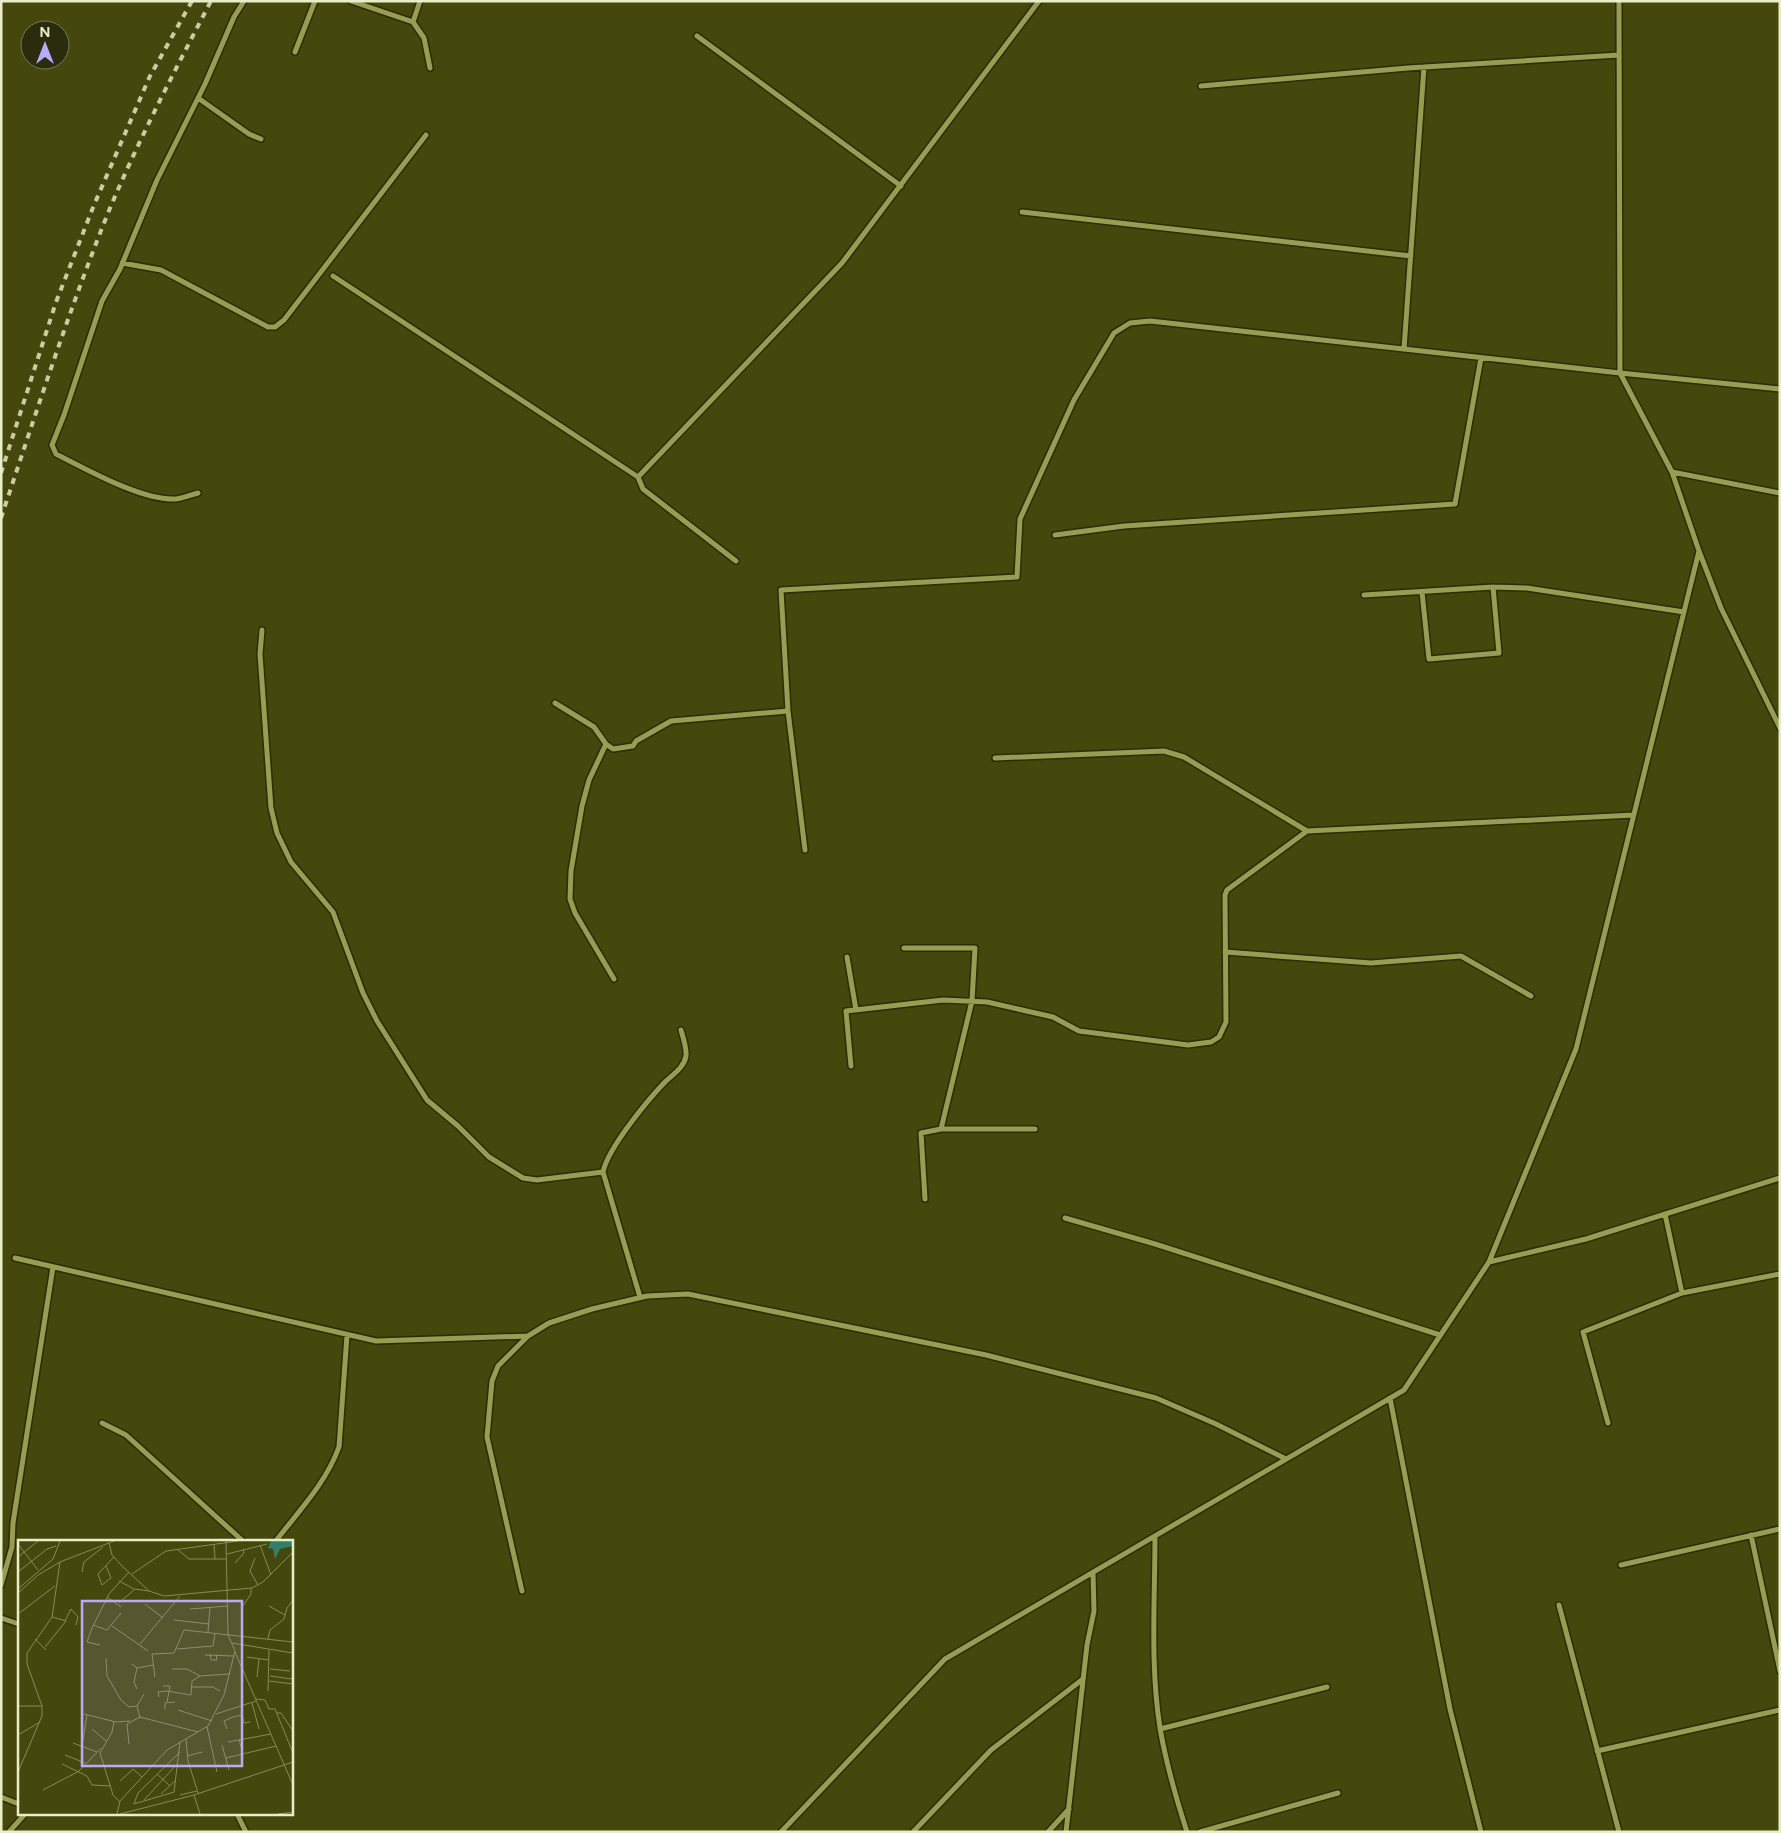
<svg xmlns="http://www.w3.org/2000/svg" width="1781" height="1833" font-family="Figtree,sans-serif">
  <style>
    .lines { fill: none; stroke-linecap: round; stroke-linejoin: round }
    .minor-casing { stroke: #2b2d04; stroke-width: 8 }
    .minor { stroke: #979d53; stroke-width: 5 }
    .rail { stroke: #cacda4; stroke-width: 4; stroke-dasharray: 6 6; stroke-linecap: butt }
    .inset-road { fill: none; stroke: #878a57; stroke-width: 1 }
    .view { fill: #b9abf7; fill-opacity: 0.15; stroke: #b9abf7; stroke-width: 2.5 }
    .inset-edge { fill: none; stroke: #e9edc8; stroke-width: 2.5 }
  </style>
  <rect width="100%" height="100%" fill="#45480c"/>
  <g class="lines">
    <g class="minor-casing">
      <path id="minor" d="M351 1 413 22 424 38 430 68
        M413 22 420 1
        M697 36 901 186
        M295 52 315 1
        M1201 86 1408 68 1619 55
        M198 98 249 134 261 139
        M1022 212 1411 256
        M122 263 161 270 268 327H275L284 320 426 135
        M333 276 638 477 643 489 736 561
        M1404 349 1424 67
        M1672 472 1780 493
        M638 477 842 263 1039 1
        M198 493C191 495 183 498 176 499 142 501 86 469 56 454L52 445 64 415 102 301 120 269 157 180 205 84 234 17 244 1
        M1055 535 1124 526 1455 504 1481 358
        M1699 551 1721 608 1780 728
        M1422 592 1429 659 1499 653 1493 587
        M1364 595 1493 587 1527 588 1684 612
        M262 630 260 654 271 808 277 833 291 862 333 912 363 993 377 1021 427 1100 458 1126 489 1157 523 1178 537 1180 603 1172
        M555 703 594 727 606 744 613 749 633 746 636 741 671 721 788 711
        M606 744 589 780 582 806 571 871 570 899 575 913 614 979
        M995 758 1164 751 1184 757 1307 831
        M805 850 788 711 781 590 1017 577 1020 519 1074 400 1114 333 1130 323 1150 321 1620 373 1780 389
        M904 948H975L972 1001 941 1129
        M1225 952 1371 963 1461 956 1531 996
        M847 957 856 1010
        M851 1066 846 1011 943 1000 987 1002 1053 1017 1079 1031 1188 1045 1211 1042 1219 1037 1226 1022 1225 895 1227 890 1307 831 1634 815
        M925 1199 921 1133 941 1129H1035
        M1665 1214 1682 1293
        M1065 1218 1155 1244 1440 1335
        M15 1258 376 1341 528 1336
        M1489 1262 1586 1239 1780 1178
        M640 1297 603 1172C608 1148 647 1101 664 1083 672 1075 684 1068 686 1056 687 1049 683 1037 681 1030
        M1390 1398 1450 1709 1481 1832
        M102 1423 126 1435 244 1542
        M1608 1423 1583 1332 1682 1293 1780 1274
        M1751 1535 1780 1671
        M1155 1536C1155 1600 1150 1665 1160 1728 1166 1763 1176 1798 1187 1832
        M275 1542C298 1512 326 1483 339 1447L347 1335
        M1621 1565 1780 1529
        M1 1585 12 1547 13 1523 53 1267
        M522 1591 487 1437 492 1381 498 1366 528 1336 549 1323 592 1309 647 1296 688 1294 986 1355 1156 1398 1216 1424 1286 1459
        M1559 1605 1619 1832
        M1 1618 19 1624
        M1160 1729 1327 1687
        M1597 1751 1780 1710
        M1 1797 19 1804
        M237 1814 246 1832
        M9 1832 25 1814
        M781 1832 945 1659 1404 1390 1489 1262 1576 1049 1699 551 1672 472 1620 373 1619 1
        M913 1832 991 1750 1083 1679
        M1048 1832 1069 1809
        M1066 1832 1087 1645 1094 1611 1093 1573
        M1200 1832 1338 1793"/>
    </g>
    <use href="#minor" class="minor"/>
    <path class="rail" d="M1 473 56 302 94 205 150 76 192 1
      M1 518C35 416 68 313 108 213 138 141 175 70 211 1"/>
  </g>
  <g transform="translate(18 1540)">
    <rect width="275" height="275" fill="#45480c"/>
    <path d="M253 1H275V6L262 9 257 19 255 9 250 8Z" fill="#327f6a"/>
    <path class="inset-road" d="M91 3 94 15 104 26 131 51 146 56 234 48 245 42 275 12M0 4 20 30M196 4 197 19M242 5 253 35M159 9 171 19H209M209 14 249 4M0 17 20 1M237 18 232 31 240 45M217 23 226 13 225 9M88 26 93 38 84 45 80 34 96 17M0 32 29 9 38 6M64 32 66 22 85 7M114 34 148 11 220 1M101 41 116 49M0 49 35 19 42 1M0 53 20 35 42 22 96 1M89 57 103 67M101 63 117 49 131 51M127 64 145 78M251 66 267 75M224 67 233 54V48M172 69 210 66M0 74 37 46M156 80 191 84M47 81 53 69 60 77 58 85M75 85 89 90 103 73M94 86 130 111M190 92 192 67M17 99 28 110M250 99 252 90 266 79 269 68 275 60M214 103 275 113M122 104 162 56M82 105 69 102 74 88 91 54 111 32M27 107 48 81 34 77M159 109 195 106 197 93M217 112 275 245M192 114 193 120H199L198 114M187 115 216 116M229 117 250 120M88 118 89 136 103 160 111 167 119 166M114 124 119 128 135 125M119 128 116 142 119 149M154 129H169L182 136M252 129 272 131M252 136 274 139M137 137 134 114 156 113 166 90 275 102M239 137 241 119M251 141 275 144M145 146H152L149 162M174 147H195L202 151M250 151 251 110M141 157 140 152 149 151 173 155 174 141 182 136 211 134M238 159 247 160 251 169H257L275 213M234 163 241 189M0 166H24M147 169V163L157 162M160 170 194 181M258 173H263L275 191M66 174 98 182 112 181M198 174 238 161M122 178 119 166 126 154M96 181 94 192 82 213 95 255 102 262M189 187 199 232M74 189 88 201M209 189 206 181 215 177 224 175 226 183 232 182M0 195 22 182M168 199 170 221 180 253M221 199 225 214M210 202 253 194M55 203 79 212M111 204 109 184 122 177 180 192M204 205 211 230M64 206 69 175M47 215 67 223M169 216 184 212M208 218 258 206M44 224 69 236 74 245 93 246M0 232 24 176V166L9 124V113L34 77 42 22M139 234 152 246M102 241 115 229 124 237M25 250 61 231 83 208M143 254 158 240M162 255 179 251M176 255 182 274M126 260 160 223M116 264 156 252 162 202M116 264 120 253 162 212M99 274 102 261 149 210 190 186 206 155 217 111 210 95 208 1M102 274 176 255 275 222M260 274 275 272"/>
    <path class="view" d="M64 61H224V226H64Z"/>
    <rect width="275" height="275" class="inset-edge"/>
  </g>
  <rect width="1781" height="1833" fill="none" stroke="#e9edc8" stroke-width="5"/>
  <g transform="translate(45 45)"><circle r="24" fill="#2a2c0d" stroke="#767958"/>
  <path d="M0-4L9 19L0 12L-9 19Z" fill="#b9abf7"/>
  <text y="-8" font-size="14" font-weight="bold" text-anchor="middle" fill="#e9edc8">N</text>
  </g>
</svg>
